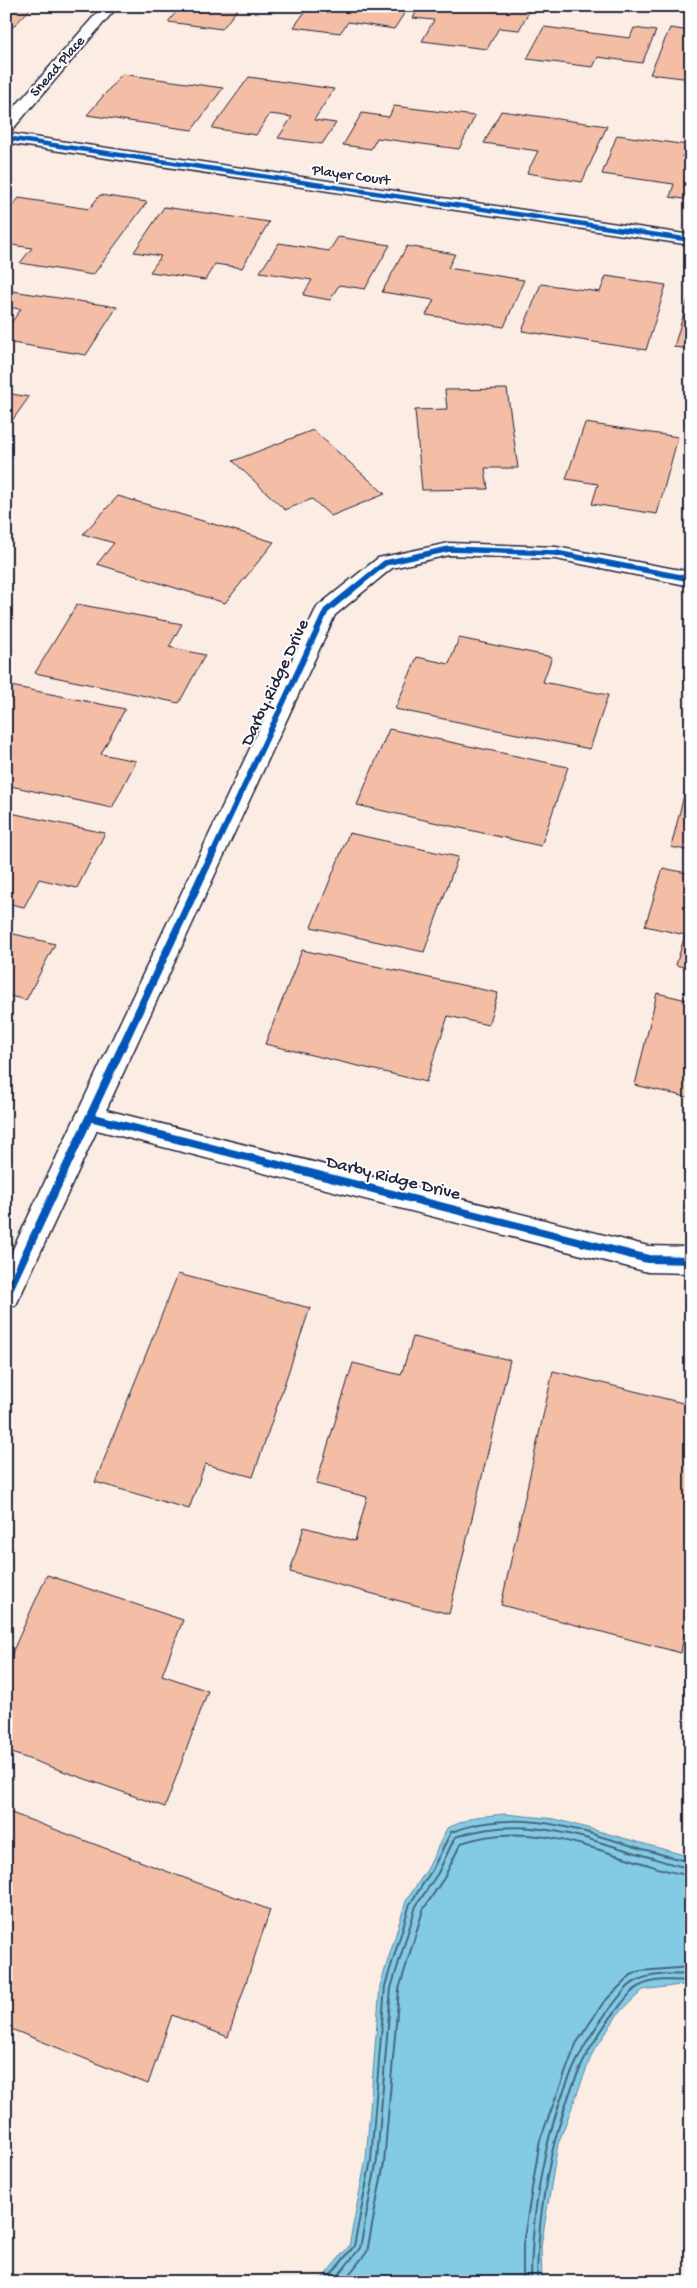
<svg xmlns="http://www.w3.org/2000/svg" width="697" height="2288" font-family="'Gochi Hand',sans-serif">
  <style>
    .water { fill: #83cbe4; stroke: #5c87a0 }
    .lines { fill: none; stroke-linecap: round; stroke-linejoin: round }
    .shore { stroke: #49667f; stroke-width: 2 }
    .building { fill: #f3bea5; stroke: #22223b }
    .street-casing { stroke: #22223b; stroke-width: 3 }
    .street { fill: #fff; fill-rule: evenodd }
    .cycleway-far2-casing { stroke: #fff; stroke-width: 6 }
    .cycleway-far1-casing { stroke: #fff; stroke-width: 8 }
    .cycleway-casing { stroke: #fff; stroke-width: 11 }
    .cycleway-far2 { stroke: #0057b8; stroke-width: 4.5 }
    .cycleway-far1 { stroke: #0057b8; stroke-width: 5.5 }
    .cycleway { stroke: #0057b8; stroke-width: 8 }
    .labels { text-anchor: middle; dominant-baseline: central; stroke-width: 4; stroke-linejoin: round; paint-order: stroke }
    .far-street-label { font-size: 15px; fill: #22223b; stroke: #fff }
    .street-label { font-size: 18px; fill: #22223b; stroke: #fff }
  </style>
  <rect width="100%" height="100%" fill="#fbece4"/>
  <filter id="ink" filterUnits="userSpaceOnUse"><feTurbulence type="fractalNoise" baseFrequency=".02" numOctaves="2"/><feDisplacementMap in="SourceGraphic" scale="10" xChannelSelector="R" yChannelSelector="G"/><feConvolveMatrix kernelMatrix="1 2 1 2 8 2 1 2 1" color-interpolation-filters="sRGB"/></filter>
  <g filter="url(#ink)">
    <path class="water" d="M505 1814 555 1819 691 1857V1986L680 1985 643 1990 618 2014 592 2054 558 2144 541 2246 542 2282H319L349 2246 366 2159 380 1986 406 1901 428 1868 447 1828 475 1817Z"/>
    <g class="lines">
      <path class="shore" d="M325 2282 354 2246 371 2160 385 1986 410 1904 432 1870 451 1832C522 1806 577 1830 646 1850 661 1854 676 1859 691 1862
        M333 2282 360 2248 377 2160 391 1988 416 1906 438 1873 455 1837C523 1814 577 1836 643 1855 659 1860 674 1866 691 1868
        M343 2282 367 2252 384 2163 399 1989 423 1910 444 1878 461 1843C524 1822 579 1844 639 1862 656 1867 673 1874 691 1875
        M523 2282V2244L540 2140 576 2044 603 2003 631 1975 640 1971 691 1967
        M531 2282C532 2191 552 2078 612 2006 619 1997 627 1985 638 1980 654 1973 675 1974 691 1975
        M537 2282C538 2194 558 2082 615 2012 622 2004 629 1992 638 1987 653 1978 675 1980 691 1981"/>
    </g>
    <path class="building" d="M6 6H33L9 31H6Z
      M181 6H240L222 29 168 22Z
      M309 6H409L394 29 348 22 340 33 294 27Z
      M420 6H503L530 10 519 30 499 28 487 49 422 41 434 20 413 18Z
      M544 27 630 38 634 28 656 31 642 63 598 57 593 67 527 59Z
      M670 28 691 31V79L650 74Z
      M122 74 223 88 192 130 87 115Z
      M249 77 334 89 314 120 336 123 322 144 278 138 292 117 270 114 256 135 212 128Z
      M394 106 475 116 459 149 377 138 371 149 343 145 362 113 389 117Z
      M501 111 607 126 582 182 527 173 538 151 484 143Z
      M617 135 687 145 682 157 691 158V200L670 197 674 184 602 174Z
      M100 195 147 202 93 275 20 263 32 248 6 244V214L19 198 89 209Z
      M164 207 269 222 242 268 215 264 205 280 150 272 161 256 134 252Z
      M338 237 390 245 365 289 339 285 330 300 303 295 312 280 260 272 279 243 329 251Z
      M407 246 455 254 448 268 524 280 504 327 426 315 434 300 382 292Z
      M606 276 666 285 646 350 522 331 541 284 600 292Z
      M6 290 117 307 86 355 6 342V330L21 309 6 307Z
      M688 299 691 300V349L674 347Z
      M507 389 518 468H485L488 489 422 490 415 410 447 409 445 390Z
      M6 393 29 397 6 429Z
      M585 423 678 437 657 514 592 504 598 484 566 479Z
      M313 430 385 494 331 516 312 499 285 510 233 461Z
      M118 496 274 542 225 603 97 564 114 543 83 534Z
      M77 604 182 624 169 647 205 655 179 703 35 673Z
      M459 638 552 657 543 682 608 695 590 749 395 709 417 657 449 664Z
      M6 685 125 709 101 754 136 761 112 808 6 785Z
      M389 729 568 767 541 846 357 805Z
      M691 767V851L671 847Z
      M6 812 105 833 77 888 39 879 24 907 6 903Z
      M349 833 458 857 424 952 311 927Z
      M663 868 691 874V969L676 965 685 935 645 926Z
      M6 932 55 944 26 1000 6 995Z
      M302 950 498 993 488 1025 448 1016 426 1082 265 1044Z
      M657 993 691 1001V1098L635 1085Z
      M178 1274 310 1308 253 1477 205 1464 189 1509 95 1482Z
      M413 1337 510 1360 449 1614 290 1572 304 1527 355 1541 367 1497 316 1484 353 1363 401 1375Z
      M553 1371 691 1405V1588L681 1653 501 1605Z
      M47 1575 183 1620 162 1675 208 1691 165 1807 6 1751V1666Z
      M6 1811 270 1910 228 2037 172 2015 148 2084 6 2027Z"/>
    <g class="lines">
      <g class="street-casing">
        <path id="street" d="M103 6H118L12 130 6 132V117Z
          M6 133 691 235V245L6 143Z
          M449 543 556 547 691 572V586L556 559 449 555 392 568 335 615 106 1110 648 1246 691 1247V1273L648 1272 97 1130 16 1305 6 1309V1264L315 611 318 606 378 558Z"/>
      </g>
      <use href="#street" class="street"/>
      <g class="cycleway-far2-casing">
        <path id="cycleway-far2" d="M6 138 691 240"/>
      </g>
      <g class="cycleway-far1-casing">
        <path id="cycleway-far1" d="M213 853 326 611 385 563 449 549 556 553 691 579"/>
      </g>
      <g class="cycleway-casing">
        <path id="cycleway" d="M90 1117 648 1259 691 1260
          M6 1296 213 852"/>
      </g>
      <use href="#cycleway-far2" class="cycleway-far2"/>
      <use href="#cycleway-far1" class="cycleway-far1"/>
      <use href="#cycleway" class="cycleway"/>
    </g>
  </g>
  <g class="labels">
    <g class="far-street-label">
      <text transform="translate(58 67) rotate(-49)">Snead Place</text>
      <text transform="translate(351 176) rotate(8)">Player Court</text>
    </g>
    <g class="street-label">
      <text transform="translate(276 683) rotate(-65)">Darby Ridge Drive</text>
      <text transform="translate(393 1179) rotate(14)">Darby Ridge Drive</text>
    </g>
  </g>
  <rect width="697" height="2288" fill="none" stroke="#fff" stroke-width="25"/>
  <rect x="12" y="12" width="672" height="2263" fill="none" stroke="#22223b" stroke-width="2" filter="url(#ink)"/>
</svg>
